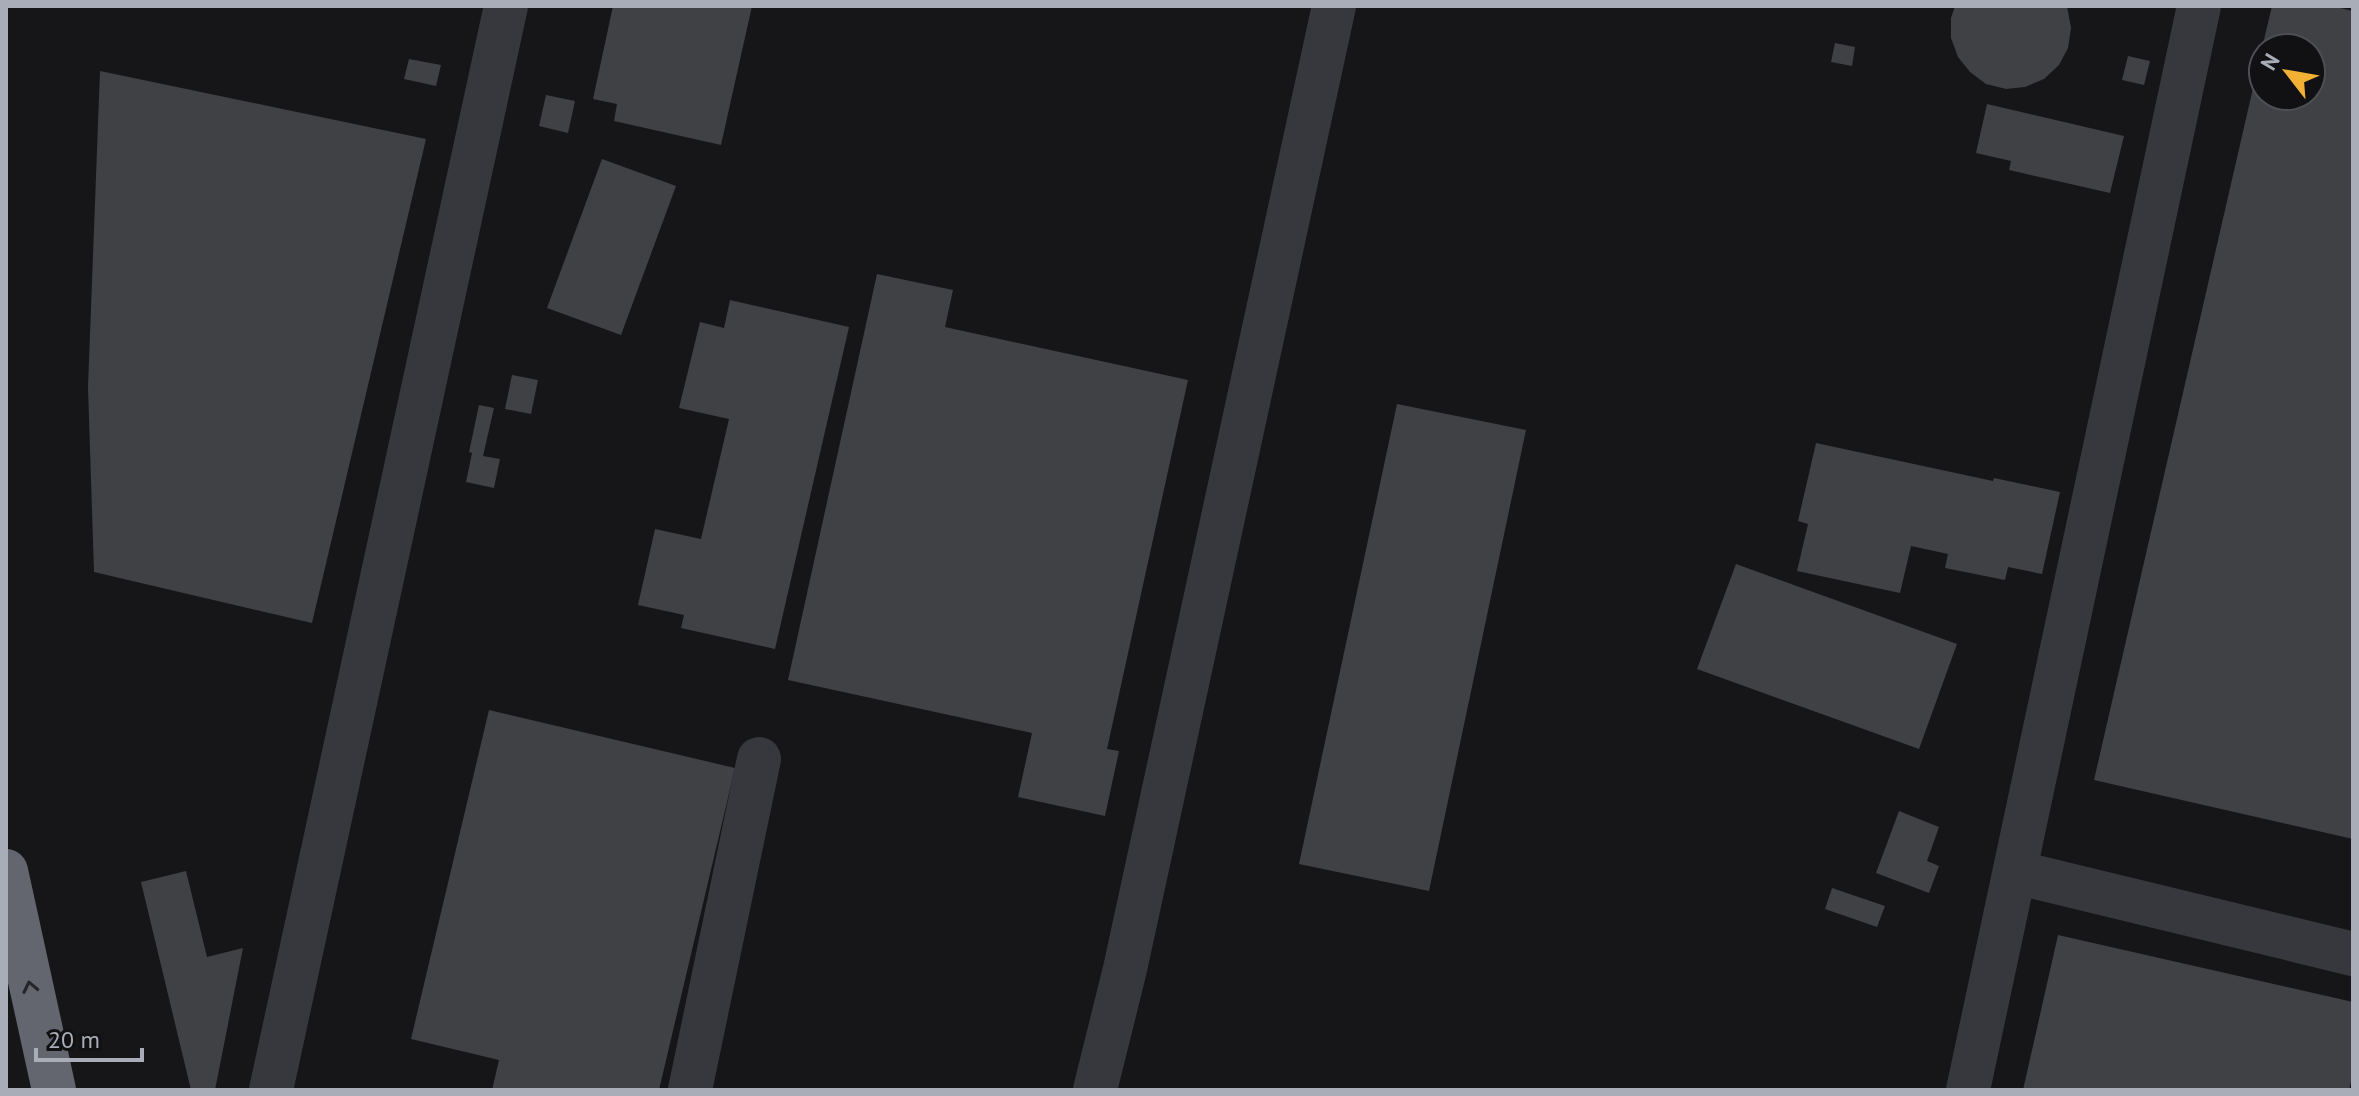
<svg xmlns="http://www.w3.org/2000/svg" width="2359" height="1096" font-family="'PT Sans',sans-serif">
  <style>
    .building { fill: #404145 }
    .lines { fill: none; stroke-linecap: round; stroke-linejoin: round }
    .minor { stroke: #37383d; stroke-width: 44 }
    .highway { stroke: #63666e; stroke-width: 44 }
    .oneway { stroke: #26262a }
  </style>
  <rect width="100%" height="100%" fill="#161618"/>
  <path class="building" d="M613 6H752L721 145 614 121 617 104 593 99Z
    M1955 6H2067L2071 28 2068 48 2059 65 2044 79 2025 87 2006 89 1986 84 1970 72 1958 57 1951 38V18Z
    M2272 6H2332L2353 11V839L2094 780 2262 49 2263 96H2311V48H2262Z
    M1835 43 1855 47 1852 66 1831 62Z
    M2128 56 2150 61 2144 85 2122 80Z
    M409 59 441 65 436 86 404 79Z
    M100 71 426 139 312 623 94 572 88 387Z
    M546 95 575 101 568 133 539 126Z
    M1987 104 2124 136 2110 193 2009 170 2011 161 1976 153Z
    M602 159 676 186 621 335 547 308Z
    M877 274 953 290 945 327 1188 380 1107 749 1119 751 1105 816 1018 797 1032 733 788 680Z
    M730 300 849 327 775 649 681 628 684 615 638 605 655 529 701 539 729 419 679 408 700 322 724 328Z
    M512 375 538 380 531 414 505 409Z
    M1397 404 1526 430 1429 891 1299 864Z
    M479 405 494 408 483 456 500 459 494 488 466 482 472 453 469 452Z
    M1816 443 1993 481 1994 478 2060 492 2042 574 2008 567 2005 580 1945 568 1948 554 1911 546 1900 593 1797 571 1808 524 1798 521Z
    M1736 564 1957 644 1919 749 1697 669Z
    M489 710 735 768 659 1090H492L499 1060 411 1039Z
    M1899 811 1939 827 1927 861 1939 866 1929 893 1876 873Z
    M186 871 207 957 243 948 215 1090H191L141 882Z
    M1832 888 1885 906 1877 927 1825 909Z
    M2058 935 2353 1002V1073L2349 1090H2023Z"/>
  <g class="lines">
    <path class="minor" d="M2015 872 2353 954
      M271 1090 506 6
      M690 1090 759 759
      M1095 1090 1125 969 1334 6
      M1968 1090 2199 6"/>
    <path class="highway" d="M6 871 54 1090"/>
  </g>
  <defs><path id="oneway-chevron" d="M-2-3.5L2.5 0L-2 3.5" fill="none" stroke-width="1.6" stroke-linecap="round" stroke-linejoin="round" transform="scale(2)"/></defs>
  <use class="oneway" href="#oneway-chevron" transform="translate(30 987) rotate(-102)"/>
  <rect width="2359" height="1096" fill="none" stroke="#a8adb8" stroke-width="16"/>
  <g transform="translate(2287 72) rotate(301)"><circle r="38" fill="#111113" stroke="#4d4f55" stroke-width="2"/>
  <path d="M0-6L14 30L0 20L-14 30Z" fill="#f2b134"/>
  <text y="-12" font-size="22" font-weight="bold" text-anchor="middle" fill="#a8adb8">N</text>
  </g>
  <path d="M36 1048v12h106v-12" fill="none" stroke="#a8adb8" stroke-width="4"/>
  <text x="48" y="1048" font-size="24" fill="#a8adb8" stroke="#111113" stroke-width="6" paint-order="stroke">20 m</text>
</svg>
